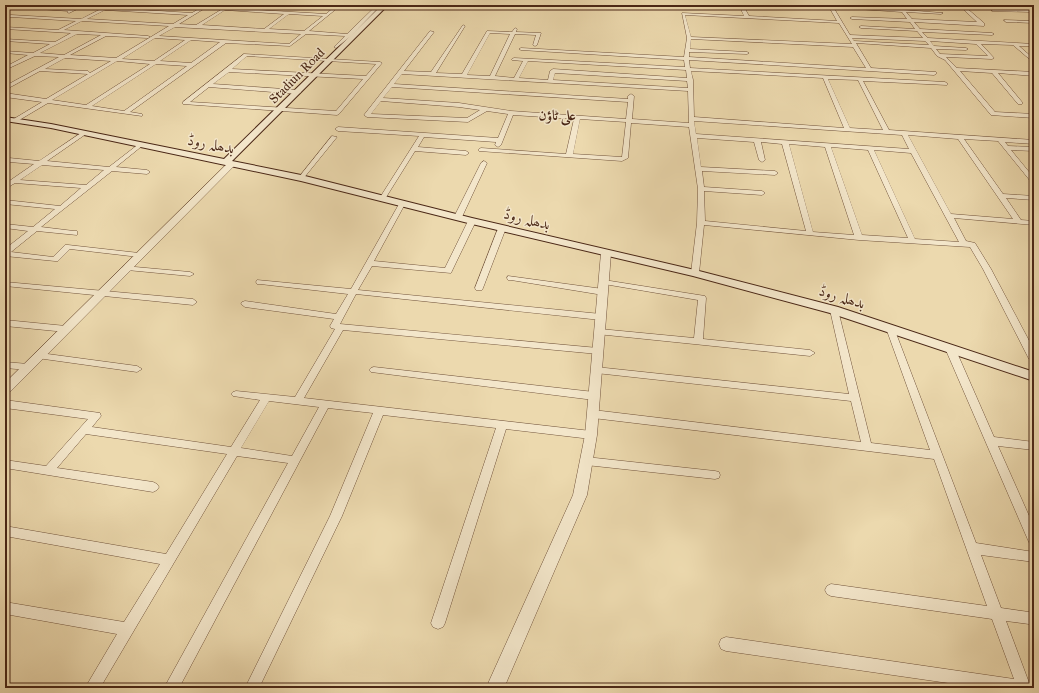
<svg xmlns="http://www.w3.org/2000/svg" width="1039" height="693" font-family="'IM FELL Great Primer',Amiri,serif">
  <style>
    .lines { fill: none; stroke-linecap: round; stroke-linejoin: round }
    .minor-casing { stroke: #72543c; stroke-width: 1 }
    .tertiary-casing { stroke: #72543c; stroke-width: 1 }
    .secondary-casing { stroke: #4a2716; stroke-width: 2 }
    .minor { fill: #f3e6ca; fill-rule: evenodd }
    .tertiary { fill: #f3e6ca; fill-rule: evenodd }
    .secondary { fill: #f3e6ca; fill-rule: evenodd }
    .labels { text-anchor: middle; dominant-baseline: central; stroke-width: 3; stroke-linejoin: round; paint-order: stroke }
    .far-street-label { font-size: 13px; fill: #4a2716; stroke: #f3e6ca }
    .far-quarter-label { font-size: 14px; font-weight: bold; fill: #4a2716; stroke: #f3e6ca }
    .street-label { font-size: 15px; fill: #4a2716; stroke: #f3e6ca }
  </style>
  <rect width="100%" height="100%" fill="#ecd9ae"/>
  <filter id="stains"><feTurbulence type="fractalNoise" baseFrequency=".005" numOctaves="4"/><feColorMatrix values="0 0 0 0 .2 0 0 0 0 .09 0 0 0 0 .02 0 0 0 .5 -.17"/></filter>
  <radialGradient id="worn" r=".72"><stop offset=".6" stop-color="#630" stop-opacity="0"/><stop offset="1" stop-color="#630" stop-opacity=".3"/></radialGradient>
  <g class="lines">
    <g class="minor-casing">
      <path id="minor" d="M10 5 73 9 81 5H86L69 13 67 12 68 11 11 7 9 6Z
        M109 5H114L109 8 192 13 205 5H210L179 24 196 25 224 8 326 14 337 5H341L309 31 347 34 377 5H381L351 36 336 48 334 47 345 36 306 34 290 46 226 43 130 112 142 114V116L48 103 16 122H12V120L42 102 5 97V93L46 99 88 74 40 71 5 90V86L59 57 35 56 5 70V67L28 55 5 53V51L33 53 50 44 5 41V39L55 42 71 33 5 29V27L58 30 76 21 11 17 5 19V17L11 15 81 19ZM105 10 188 15 173 24 87 19ZM225 10 284 14 264 29 202 25ZM289 14 323 16 304 31 269 29ZM82 21 169 26 116 58 70 55 106 36 148 38 150 37 148 36 64 30ZM175 27 301 34 289 44 159 36ZM77 34 101 35 64 55 40 53ZM155 38 185 40 154 61 122 59ZM191 40 220 42 191 63 160 61ZM65 58 111 61 90 73 88 71 45 69ZM117 61 150 64 86 105 52 100ZM156 64 187 66 124 111 92 106Z
        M739 5H743L749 16 837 21 828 5H832L850 35 923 38 917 31 861 28 859 27 861 26 915 29 910 22 852 19 850 18 852 17 907 19 902 12 843 8 845 7 900 10 896 5H900L904 10 943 13 941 14 906 12 912 19 977 22 963 9 930 7 932 6 960 7 959 5H963L984 23V26L914 22 920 29 992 33 994 34 992 35 922 32 928 38 1034 44V46H1019L1034 59V63L1013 45 981 44 994 58 992 59 946 57 957 68 1034 72V76L998 73 1022 102V104H1018L992 73 960 71 995 112 1034 114V118L991 115 945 60 937 56 931 48 856 43 871 68 936 72V74L934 75 689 60 690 68 945 82 948 84 947 85 863 81 889 130 1034 140V144L1005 142 1008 146 1034 147V151L1011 150 1034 178V184L1032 183 998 141 964 139 1003 194 1034 196V200L1006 198 1021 220 1034 221V225L954 218 966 241 975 243 991 269 1034 350V362L1029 359 983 269 970 247 859 240 704 225 699 273 695 275H692L691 273 697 223 698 189 689 127 631 123 628 158 622 161 479 151V149L481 148 566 154 574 119 513 115 501 145 498 147 495 145 496 142 424 137 418 147 466 151 469 153 466 155 415 151 385 199 382 201 379 199 419 136 338 131 335 129 338 127 498 138 508 114 487 111 468 122 367 117 364 115 430 31 434 32 404 71 431 72 463 25 465 26 436 73 462 74 487 31 512 32 515 28 517 29 516 32 541 33 537 45 535 46 533 45 536 35 515 34 495 76 514 78 523 61 512 60V59L514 58 685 67 684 60 521 50 519 49 521 48 684 57 687 38 682 13 744 16ZM685 15 839 23 852 44 691 37ZM490 33 510 34 490 76 467 75ZM852 38 925 41 929 45 854 41ZM691 39 853 47 866 68 689 57V52L747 54 749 53 747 52 690 49ZM930 41 976 44 988 56 940 54 936 49 966 50 968 49 966 48 934 46ZM528 61 686 70 687 78 553 69 550 71 548 80 519 78ZM691 71 823 78 844 128 694 117 693 80ZM555 73 687 81 688 88 553 80ZM402 74 688 91 689 123 632 119 634 96 631 94 628 96V99L394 84ZM828 79 858 80 883 130 850 128ZM392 87 628 102 626 119 511 111 459 103 383 98ZM381 101 459 107 480 110 467 118 371 114ZM580 119 626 122 622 157 573 154ZM694 121 902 135 909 149 696 134ZM908 135 958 139 1013 219 951 214ZM697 138 754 142 759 160 762 162 765 160 761 142 782 144 806 231 705 221 704 191 762 195 765 193 762 191 704 187 702 171 775 175 778 173 775 171 701 167ZM789 144 825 147 854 235 813 232ZM831 147 868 150 908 238 862 235ZM874 150 911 153 959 242 915 239Z
        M993 9 1031 10 1033 11 1031 12 992 11Z
        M1004 20 1034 21V23L1006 22Z
        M244 54 380 62 382 63 339 114 337 115 183 104V102ZM247 56 376 64 366 76 232 69ZM229 72 363 79 336 111 190 102 209 87 298 94 301 92 298 90 213 84Z
        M84 131 87 133 86 134 47 161 109 167 140 143 142 144V146L116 167 147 170 150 172 147 174 112 171 41 227 74 231H77V235L37 231 11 252 53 257 65 245H68L139 253 143 255 139 257 70 249 58 261H55L5 256V249L28 231 5 228V224L33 227 55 209 5 204V200L60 206 81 188 15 183 5 189V184L34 164 9 162 6 160 9 158 39 161ZM42 165 104 170 86 185 20 180Z
        M332 136 337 137 303 179H299V177Z
        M484 161 487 163 462 217 458 219H455L454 217 481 163Z
        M402 202 405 204 374 261 445 268 468 221 472 219 476 221 451 273 372 266 358 290 601 314 605 317 601 320 356 294 340 324 598 348 603 351 598 354 343 330 304 398 591 431 595 432 596 435 595 438 591 439 506 429 445 623 443 627 438 629 433 627 431 623 496 428 383 415 342 516 259 688H245L330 516 373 413 328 408 179 688H164L288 463 237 456 100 688H85L117 634 5 614V602L124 622 160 564 5 536V526L166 554 227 454 86 434 57 468 153 482 157 484 159 487 157 490 153 492 5 468V460L46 466 88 419 5 408V400L100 413 101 416 92 427 231 447 260 400 233 396 231 394 233 392 236 391 295 397 335 329 331 328 330 326 334 319 245 307 241 304 242 302 245 301 336 314 348 294 260 284H257L256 282 257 280 351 289 399 204ZM269 401 319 407 292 456 241 448Z
        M499 226H505L506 228 483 288 482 290H476L475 288Z
        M124 266 190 272 194 274 190 276 127 270 123 268Z
        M508 276 603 289 607 292 603 295 511 280H508L507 278Z
        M601 280H604L705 296 706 298 703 339 810 350 815 353 810 356 597 334 596 332 600 329 694 338 698 300 604 284 600 282Z
        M5 282 193 299 197 302 193 305 5 286Z
        M834 307 838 310 871 443 930 450 886 328 890 325 894 328 976 543 1034 552V562L981 555 1001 608 1029 612 1034 615V622L1029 624 1006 621 1031 688H983L726 651 721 649 719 644 721 639 726 637 1014 679 992 619 831 596 827 594 825 590 827 586 831 584 987 606 934 459 593 418 589 417 588 414 589 411 593 410 861 442 851 401 596 373 591 370 596 367 849 394 830 310Z
        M5 320 66 326 70 329 66 332 5 326Z
        M950 345 955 348 994 437 1034 442V450L998 446 1034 527V545L1030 544 1028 540 945 348Z
        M40 353 137 366 142 369 137 372 37 358 35 356 37 354Z
        M5 362 28 364 33 367 28 370 5 368Z
        M374 367 594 392 597 394 599 396 597 398 594 400 371 372 369 370 371 368Z
        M586 457 715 471 719 472 720 475 719 478 715 479 586 465 582 464 581 461 582 458Z"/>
    </g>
    <g class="tertiary-casing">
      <path id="tertiary" d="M229 162 236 164 9 393 5 394V383Z
        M606 250 611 253 597 435 587 495 504 688H486L573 495 585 435 601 253Z"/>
    </g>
    <g class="secondary-casing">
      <path id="secondary" d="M382 5H388L232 161 301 175 472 218 699 271 838 307 1034 372V381L830 313 693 276 472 224 301 181 51 128 5 121V117L51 124 224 159Z"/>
    </g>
    <use href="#minor" class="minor"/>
    <use href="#tertiary" class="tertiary"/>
    <use href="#secondary" class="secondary"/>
  </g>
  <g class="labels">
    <g class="far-street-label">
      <text transform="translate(297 76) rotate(-45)">Stadiun Road</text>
    </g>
    <g class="far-quarter-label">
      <text x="557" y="115">علی ٹاؤن</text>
    </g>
    <g class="street-label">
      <text transform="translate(211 144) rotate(11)">بدھلہ روڈ</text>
      <text transform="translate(527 219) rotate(14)">بدھلہ روڈ</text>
      <text transform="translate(842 297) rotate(17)">بدھلہ روڈ</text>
    </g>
  </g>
  <rect width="1039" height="693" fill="none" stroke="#ecd9ae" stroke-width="20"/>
  <rect x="6" y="6" width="1027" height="681" fill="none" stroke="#4a2716" stroke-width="2"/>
  <rect x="10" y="10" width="1019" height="673" fill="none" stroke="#4a2716"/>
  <rect width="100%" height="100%" filter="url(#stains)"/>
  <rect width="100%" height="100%" fill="url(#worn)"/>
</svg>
